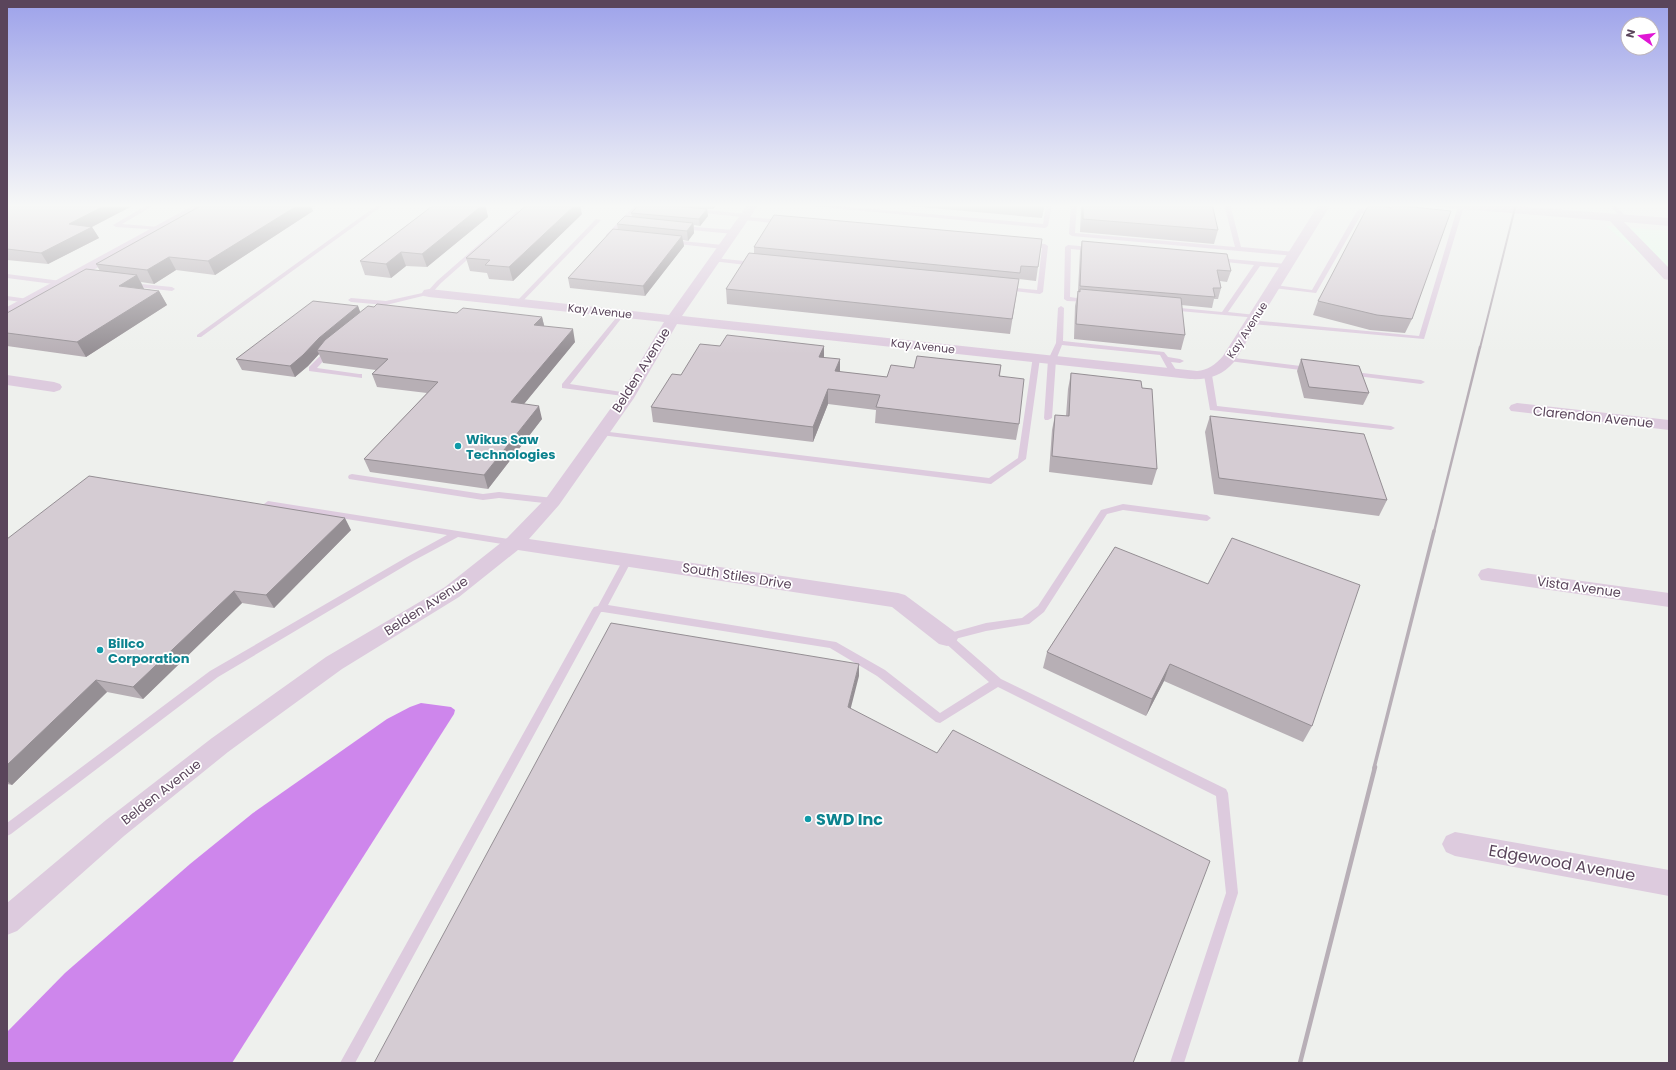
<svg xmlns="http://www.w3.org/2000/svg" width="1676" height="1070" font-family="Poppins,sans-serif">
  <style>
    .commercial { fill: #e5fcea }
    .water { fill: #ce86ec }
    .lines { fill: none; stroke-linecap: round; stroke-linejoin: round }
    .service { fill: #ddcbde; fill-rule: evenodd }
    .minor { fill: #ddcbde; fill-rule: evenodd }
    .rail-far3 { stroke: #b8afb7; stroke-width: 2 }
    .rail-far2 { stroke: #b8afb7; stroke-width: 2.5 }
    .rail-far1 { stroke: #b8afb7; stroke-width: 3.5 }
    .rail { stroke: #b8afb7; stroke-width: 4.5 }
    .wall { fill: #b7afb5 }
    .shaded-wall { fill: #958f94 }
    .building { fill: #d5ccd3; stroke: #958f94 }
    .culture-dot { fill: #0f9aa8; stroke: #fff; stroke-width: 1.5 }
    .labels { text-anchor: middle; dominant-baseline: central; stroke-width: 3.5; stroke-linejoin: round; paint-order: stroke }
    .far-street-label { font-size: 11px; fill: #5a455b; stroke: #fff }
    .street-label { font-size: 13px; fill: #5a455b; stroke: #fff }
    .culture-label { font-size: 13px; font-weight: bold; fill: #0d838f; stroke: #fff; text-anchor: start }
    .near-culture-label { font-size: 16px; font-weight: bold; fill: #0d838f; stroke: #fff; text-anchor: start }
    .near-street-label { font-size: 16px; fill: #5a455b; stroke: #fff }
  </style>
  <rect width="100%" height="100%" fill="#eef0ed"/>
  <path class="commercial" d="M1606 226 1669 231V279Z"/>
  <path class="water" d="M421 703 451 707 455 710 454 714 232 1063H7V1032L65 973 190 864 253 813 387 719 410 707Z"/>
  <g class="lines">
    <path class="service" d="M149 204H156L122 224 160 227 163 229 162 230 116 227 113 225Z
      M303 204H316L317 205 314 207Z
      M379 204H385L201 337H197V335Z
      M582 204H587L583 208 580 206Z
      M636 204H641L613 234 615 236 614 237H606V235Z
      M790 204H815L1043 224 1046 204H1052L1048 226 1045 228Z
      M1071 204H1077L1075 233 1235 247 1224 204H1230L1241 247 1295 252 1298 254 1295 256 1072 236 1069 234Z
      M1457 204H1463L1464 206 1424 339 1252 324 1249 322 1252 320 1419 336 1458 206Z
      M1609 204H1614L1627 218V220H1623Z
      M697 209 746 214 748 217 782 220 785 222 782 224 744 220 742 217 695 212V210Z
      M1360 209 1379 213 1376 215 1362 213 1316 293 1273 288V286L1275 285 1312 290 1357 211Z
      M517 211 519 212V214L441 283 431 294 386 305 351 302 348 300 351 298 386 301 427 292 437 281Z
      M596 219 601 220 520 304H516V302Z
      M682 226 734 230 737 232 734 234 680 229 679 228Z
      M671 240 723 245 726 247 723 249 669 243V241Z
      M1030 243 1045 244 1048 246 1043 292 1040 294 1004 290V288L1006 287 1037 290 1042 248 1028 246 1027 245Z
      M1068 245 1091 247 1094 249 1091 251 1071 249 1070 297 1090 300V302L1067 301 1064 299 1065 247Z
      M714 258 755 262 758 264 755 266 712 261 711 260Z
      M1218 258 1286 264 1289 266 1286 268 1260 266 1228 312 1256 315 1259 317 1258 318 1168 310 1167 309 1170 307 1222 312 1254 265 1216 261V259Z
      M7 274 61 281 64 283 61 285 7 278Z
      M131 283 172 287 175 289 172 291 129 286V284Z
      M7 296 28 299 31 301 28 303 7 300Z
      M1061 306 1064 308 1063 341 1164 352 1168 357 1180 359 1184 361 1180 363 1171 362 1178 373 1177 375H1171L1160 355 1062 345 1056 360 1052 418 1048 420H1045L1044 418 1048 360 1056 343 1058 308Z
      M622 312 624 313V315L570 384 628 393 632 395 631 397 562 388V384L620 313Z
      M329 348 333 350 317 368 359 374H362V378L309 371V367L327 349Z
      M1033 356H1039L1040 358 1026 459 991 484 601 435 597 433 601 431 989 478 1018 458Z
      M1226 357 1309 367 1313 369 1309 371 1229 361 1225 359Z
      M1346 371 1421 380 1425 382 1421 384 1349 375 1345 373Z
      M1205 373H1211L1212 375 1217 406 1391 426 1395 428 1391 430 1210 410 1204 375Z
      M352 474 483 494 499 492 553 498 557 501 553 504 499 498 483 500 349 479 348 477 349 475Z
      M268 501 514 540 519 543 514 546 458 537 413 561 218 677 11 834 7 836V823L210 671 407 557 447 535 265 506 264 504Z
      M1123 504 1207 515 1211 518 1207 521 1123 510 1107 514 1044 612 1029 624 986 631 955 639 1001 679 1226 789 1228 793 1238 893 1184 1063H1170L1226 893 1216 796 998 687 940 723 936 722 877 676 830 648 603 612H601L355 1063H340L592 610 594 607 598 606 624 558H630L632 560 608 605 836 642 885 670 940 713 989 682 943 641 942 638 943 635 986 623 1022 618 1038 606 1101 510Z"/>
    <path class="minor" d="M196 204H210L12 316 7 317V307Z
      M748 204H759L682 316 1197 371C1208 370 1215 365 1223 356L1319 204H1331L1234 362C1222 376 1208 380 1190 379L677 324 634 398 559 505 529 539 898 593 905 595 955 632 958 638 955 644 947 646 939 644 892 607 518 550 459 597 342 669 228 752 124 836 17 931 7 935V903L106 820 212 738 326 657 445 587 507 538 547 497 621 394 664 322 429 297 424 296 422 293 424 290 429 289 669 315Z
      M1433 204H1487L1669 218V226L1624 222 1669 268V280L1664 279 1610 221 1438 207Z
      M7 375 54 382 60 384 62 387 60 390 54 392 7 385Z
      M1517 403 1669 420V430L1511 411 1509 408 1511 405Z
      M1488 568 1669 593V607L1481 580 1478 575 1481 570Z
      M1455 832 1669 870V896L1455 856 1446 852 1442 844 1446 836Z"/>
    <path class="rail-far3" d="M1480 348 1516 204"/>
    <path class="rail-far2" d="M1434 532 1480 347"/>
    <path class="rail-far1" d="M1374 768 1434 531"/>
    <path class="rail" d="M1300 1063 1375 767"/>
  </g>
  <path class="wall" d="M7 204 92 227 99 238 48 264 7 260Z
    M204 204H310L313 211 215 275 176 270 154 284 141 282 144 289 159 291 167 305 86 357 7 346V313L100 271 96 264Z
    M435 204H485L488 217 427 267 406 266 391 278 365 275 360 261Z
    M657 204H717L713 209H707L708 216 700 226 694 225V233L688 241 683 240 684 246 645 296 570 288 568 278 618 230 617 224 632 217 631 213Z
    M887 204H1045L1042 218Z
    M1082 204H1083L1218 230 1214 244 1080 232 1081 211Z
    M1642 204H1669V206Z
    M582 214 513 281 489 279 487 273 470 271 466 258Z
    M1042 239 1036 281 1019 279 1010 334 727 304 726 289 754 254V247Z
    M1082 241 1231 271 1227 282 1220 281 1221 288 1218 299H1214L1212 308 1181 305 1185 335 1181 350 1074 339 1075 306 1078 291 1080 251Z
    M1318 301 1412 319 1405 333 1370 330 1313 315Z
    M358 306 360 312 457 313 542 317 544 326 575 342 524 404 542 419 488 489 370 472 364 459 427 393 377 387 372 374 376 370 323 363 319 354 308 366 295 377 242 370 236 359Z
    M720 346H824V357L840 372 887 377 914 368 1001 365 1000 376 1019 424 1016 440 875 423 876 410 828 404 813 442 653 422 651 407 681 375Z
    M1301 359 1369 393 1363 405 1304 398 1297 371Z
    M1071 373 1142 388 1157 469 1152 485 1049 472 1052 430 1055 415 1066 416 1068 389Z
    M1210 416 1387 500 1379 516 1214 494 1205 432Z
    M351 530 274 608 242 603 143 699 107 692 12 785 7 784V539Z
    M1115 547 1312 726 1303 742 1164 681 1146 716 1043 668 1047 652Z"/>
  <path class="shaded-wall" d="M108 204H136L92 227 99 238 48 264 41 253 69 224Z
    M300 204H310L313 211 215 275 208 261Z
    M484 204H485L488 217 427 267 422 254Z
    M576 204H580L582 214 513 281 509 267Z
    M712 204H717L713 209Z
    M707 209 708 216 700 226 699 219Z
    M693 223 694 233 688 241 687 231Z
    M682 236 684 246 645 296 643 286Z
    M401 252 406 266 391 278 386 264Z
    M169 257 176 270 154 284 147 270Z
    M137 275 144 289 119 286Z
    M159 291 167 305 86 357 77 342Z
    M358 306 362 317 317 350 319 354 308 366 295 377 290 366 319 338Z
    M542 317 545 329 534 325Z
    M573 329 575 342 514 416 511 402Z
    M824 346V361L819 357Z
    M840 359V374L835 371Z
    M828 389V404L813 442V427Z
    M539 406 542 419 488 489 484 475Z
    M345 518 351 530 274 608 266 595Z
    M234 591 242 603 143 699 133 687Z
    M859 664V676L848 719V707Z
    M1170 664 1164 681 1146 716 1152 699Z
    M96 680 107 692 12 785 7 781V765Z"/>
  <path class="building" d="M7 204H108L69 224 92 227 41 253 7 249Z
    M204 204H300L208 261 169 257 147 270 96 264Z
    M435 204H484L422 254 401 252 386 264 360 261Z
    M528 204H576L509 267 485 265 490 260 466 258Z
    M640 204H654L707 209 699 219 631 213Z
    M1083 204H1212L1218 230 1083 219Z
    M1369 204H1376L1391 208 1393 205 1451 211 1412 319 1377 315 1318 301Z
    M774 215 1042 239 1038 267 1021 266 1020 273 754 247Z
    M625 216 693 223 687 231 617 224Z
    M613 229 682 236 643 286 568 278Z
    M1082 241 1227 254 1231 271 1217 270 1221 288H1213L1215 297 1080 286Z
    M749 253 1019 279 1012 319 726 289Z
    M86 269 137 275 119 286 159 291 77 342 7 333V313Z
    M1080 289 1181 298 1185 335 1076 324 1078 291 1080 292Z
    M313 301 358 306 319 338 303 355 290 366 236 359Z
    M377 304 457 313 463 308 542 317 534 325 573 329 511 402 539 406 484 475 364 459 438 382 372 374 388 359 317 350 325 340 368 306 374 307Z
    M727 335 824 346 819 357 840 359 835 371 887 377 891 365 914 368 917 356 1001 365 999 376 1024 379 1019 424 876 407 880 395 828 389 813 427 651 407 672 374 681 375 700 344 720 346Z
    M1301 359 1359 366 1369 393 1309 387Z
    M1071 373 1141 381 1142 388 1152 389 1157 469 1052 456 1055 415 1069 416Z
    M1210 416 1364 434 1387 500 1219 478Z
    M89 476 345 518 266 595 234 591 133 687 96 680 7 765V539Z
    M1232 538 1360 585 1312 726 1170 664 1152 699 1047 652 1115 547 1208 584Z
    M611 623 859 664 848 707 937 753 953 730 1210 861 1133 1063H374Z"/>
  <linearGradient id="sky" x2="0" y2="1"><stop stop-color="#9da2ea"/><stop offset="0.58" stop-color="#f7f8f7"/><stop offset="1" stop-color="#f7f8f7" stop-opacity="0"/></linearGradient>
  <rect width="1676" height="354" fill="url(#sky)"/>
  <g class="culture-dot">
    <circle cx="458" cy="446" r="4"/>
    <circle cx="100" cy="650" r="4"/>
    <circle cx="808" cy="819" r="4"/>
  </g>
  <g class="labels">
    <g class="far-street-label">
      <text transform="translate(600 311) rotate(6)">Kay Avenue</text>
      <text transform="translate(1247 330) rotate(-57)">Kay Avenue</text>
      <text transform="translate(923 346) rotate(6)">Kay Avenue</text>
    </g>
    <g class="street-label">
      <text transform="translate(641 370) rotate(-58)">Belden Avenue</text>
      <text transform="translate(1593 417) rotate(6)">Clarendon Avenue</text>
      <text transform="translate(737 576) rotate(9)">South Stiles Drive</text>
      <text transform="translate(1579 587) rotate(8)">Vista Avenue</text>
      <text transform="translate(426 606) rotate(-33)">Belden Avenue</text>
      <text transform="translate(161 792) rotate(-38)">Belden Avenue</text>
    </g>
    <g class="culture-label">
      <text x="466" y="439">Wikus Saw<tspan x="466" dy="15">Technologies</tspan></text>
      <text x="108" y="643">Billco<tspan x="108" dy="15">Corporation</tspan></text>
    </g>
    <g class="near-culture-label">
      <text x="816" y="819">SWD Inc</text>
    </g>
    <g class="near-street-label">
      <text transform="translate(1562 863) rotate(10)">Edgewood Avenue</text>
    </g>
  </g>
  <rect width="1676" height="1070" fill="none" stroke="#5a455b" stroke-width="16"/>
  <g transform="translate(1640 36) rotate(284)"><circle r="19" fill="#ffffff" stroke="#bdb5bd"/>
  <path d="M0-3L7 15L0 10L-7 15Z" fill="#e017d5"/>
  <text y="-6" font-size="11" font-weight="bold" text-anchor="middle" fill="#5a455b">N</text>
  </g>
</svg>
